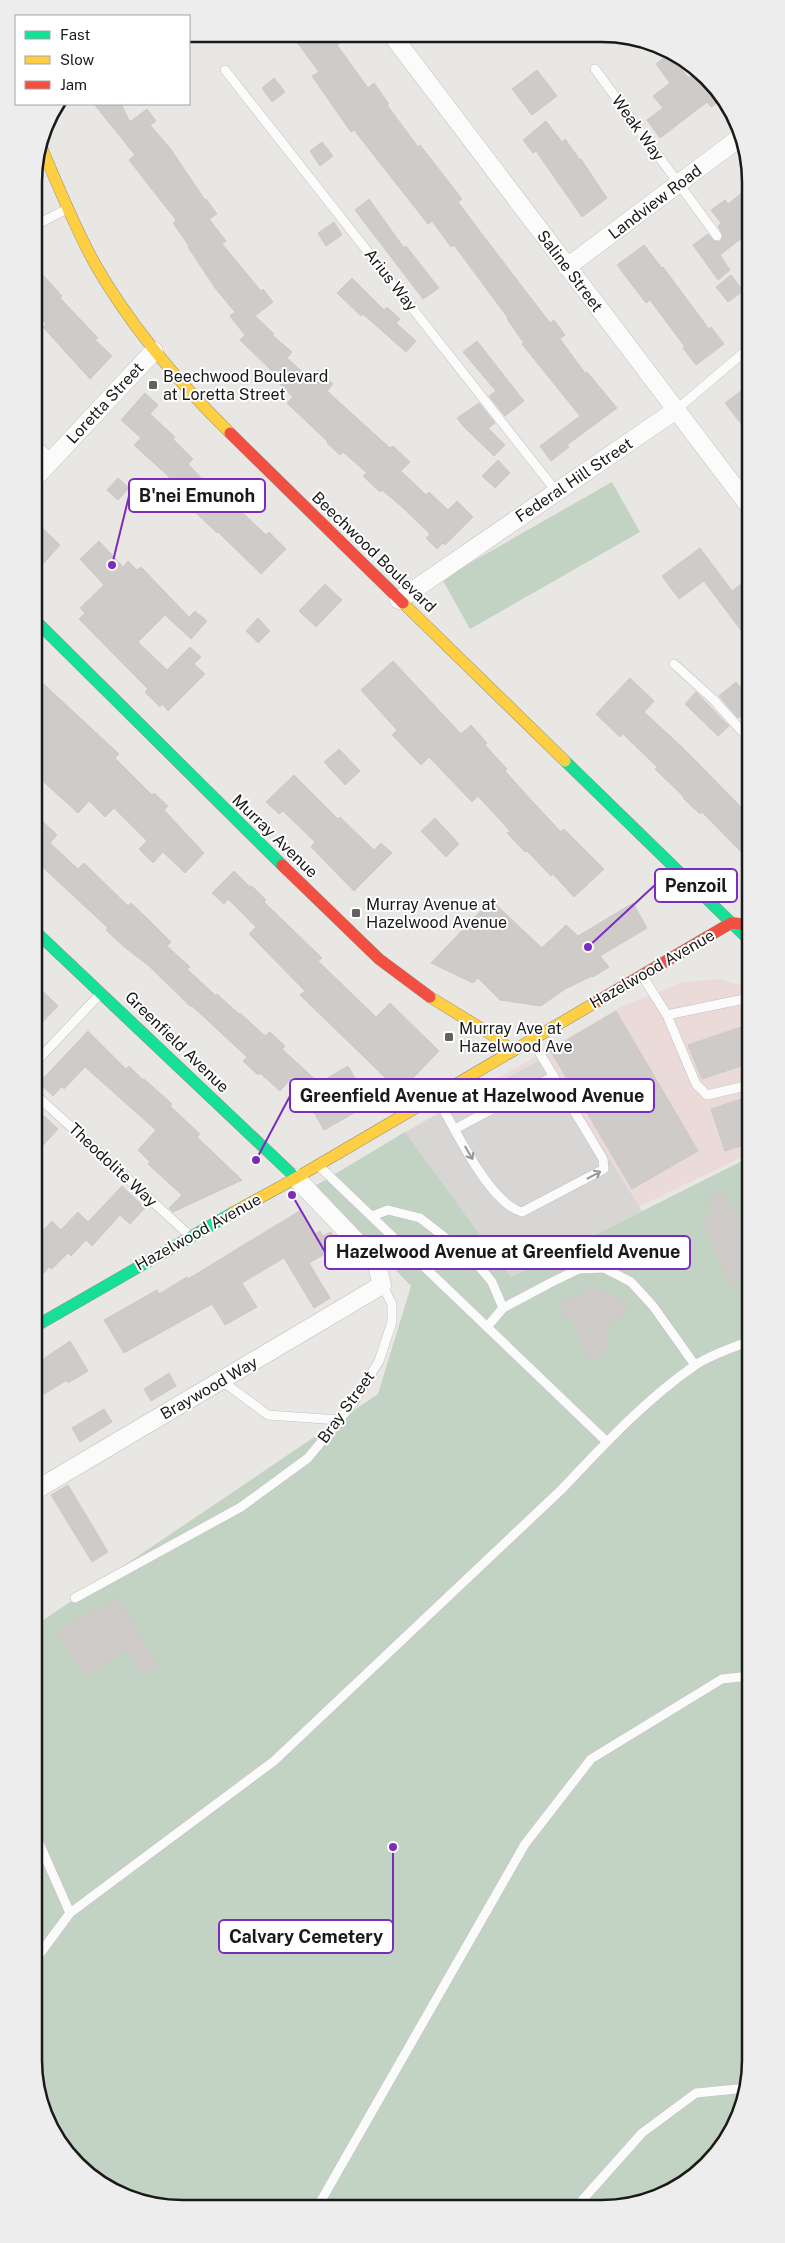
<svg xmlns="http://www.w3.org/2000/svg" width="785" height="2243" font-family="'Public Sans',sans-serif">
  <style>
    .commercial { fill: #eadbd9 }
    .religious { fill: #d7d6d4 }
    .cemetery { fill: #c3d3c3 }
    .building { fill: #cecbc8; stroke: #ccc9c5 }
    .lines { fill: none; stroke-linecap: round; stroke-linejoin: round }
    .lane-casing { stroke: #c1c0bf; stroke-width: 10 }
    .street-casing { stroke: #c1c0bf; stroke-width: 19 }
    .fast-casing { stroke: #8f907d; stroke-width: 12 }
    .slow-casing { stroke: #8f907d; stroke-width: 12 }
    .jam-casing { stroke: #8f907d; stroke-width: 12 }
    .lane { stroke: #fcfbfb; stroke-width: 9 }
    .street { stroke: #fcfbfb; stroke-width: 18 }
    .fast { stroke: #16e098; stroke-width: 11 }
    .slow { stroke: #ffcf43; stroke-width: 11 }
    .jam { stroke: #f24e42; stroke-width: 11 }
    .oneway { stroke: #969696 }
    .poi-dot { fill: #626260; stroke: #fff; stroke-width: 2 }
    .labels { text-anchor: middle; dominant-baseline: central; stroke-width: 4; stroke-linejoin: round; paint-order: stroke }
    .street-label { font-size: 16px; fill: #1a1a1a; stroke: #fff }
    .poi-label { font-size: 16px; fill: #1a1a1a; stroke: #fff; text-anchor: start }
    .rim { fill: none; stroke: #1a1a1a; stroke-width: 2.5 }
    .leader { fill: none; stroke: #7b2cbf; stroke-width: 2 }
    .callout-dot { fill: #7b2cbf; stroke: #fff; stroke-width: 2 }
    .callout { fill: #fff; stroke: #7b2cbf; stroke-width: 2 }
    .callout-label { font-size: 18px; text-anchor: middle; font-weight: bold; fill: #1a1a1a }
  </style>
  <rect width="100%" height="100%" fill="#e9e7e3"/>
  <path class="commercial" d="M718 979 749 987 750 1153 514 1268 413 1127 621 1007 683 982Z"/>
  <path class="religious" d="M546 1057 642 1211 511 1277 405 1132Z"/>
  <path class="cemetery" d="M612 482 640 532 470 629 442 579Z
    M405 1132 511 1277 750 1157 751 2070 740 2117 715 2158 677 2189 632 2206H154L116 2194 78 2166 54 2135 37 2090 36 1625 378 1394 411 1286 315 1186Z"/>
  <path class="building" d="M291 34 350 35 337 45 368 88 374 83 389 104 387 105 418 147 420 145 462 199 458 202 482 234 550 323 554 320 565 335 560 339 585 373 587 372 617 408 567 445 569 447 551 461 540 446 580 416 522 344 524 343 507 319 508 318 454 245 451 247 432 221 428 224 354 130 351 132 312 76 319 72Z
    M670 53 688 78 699 70 708 78 724 98 711 107 707 102 660 138 647 120 663 108 653 96 670 83 656 64Z
    M537 70 557 96 532 115 512 89Z
    M274 78 285 92 272 102 262 88Z
    M94 104H121L130 122 147 109 156 121 150 125 170 148 205 200 206 199 217 214 209 219 226 241 222 244 261 291 263 289 273 302 255 316 274 334 272 335 292 352 287 358 310 379 318 370 333 384 327 391 390 448 393 446 410 462 401 471 426 495 429 492 448 510 457 501 473 517 445 545 443 543 437 549 426 538 430 534 401 506 382 490 380 492 363 476 367 473 343 452 340 455 327 443 328 442 287 403 293 397 273 378 276 375 240 340 245 335 230 316 235 312 215 288 188 247 189 246 173 223 176 220 129 160 135 155Z
    M546 121 562 142 565 139 580 160 581 159 607 198 582 217 536 151 533 153 523 140Z
    M322 142 333 156 320 166 310 151Z
    M748 188V233L720 255 730 270 718 280 693 245 708 234 714 241H721L723 235 718 226 721 223 711 210 725 200 728 204Z
    M369 199 404 248 406 246 439 288 423 299 355 210Z
    M334 222 342 235 326 246 318 233Z
    M644 245 662 268 663 267 709 329 711 327 724 344 696 365 683 348 685 347 650 300 646 303 617 265Z
    M34 265 62 296 60 298 98 338 95 340 112 356 90 379 43 327 46 324 34 311Z
    M731 275 743 291 728 302 716 287Z
    M352 278 384 310 387 307 400 319 396 323 416 341 406 352 363 314 361 316 337 293Z
    M477 341 524 401 505 416 489 396 496 391 463 352Z
    M749 385V434L725 403Z
    M145 393 158 405 150 414 175 437 173 439 193 459 188 464 219 497 223 494 266 535 269 532 286 549 261 574 218 532 217 533 191 508 190 510 173 492 179 486 134 445 141 438 121 420Z
    M479 403 495 423 488 428 505 445 494 456 463 426 457 418Z
    M498 460 510 473 495 488 482 476Z
    M118 478 129 488 118 500 107 490Z
    M35 521 60 545 35 573Z
    M99 541 123 567 128 561 137 570 141 567 189 617 195 611 207 621 191 639 165 615 138 642 167 670 190 647 201 657 194 664 205 674 168 711 162 704 160 707 145 692 148 689 79 619 85 613 80 608 104 585 80 559Z
    M700 548 732 591 749 578V641L704 581 679 599 662 576Z
    M325 584 342 600 316 627 299 611Z
    M258 618 270 631 258 643 246 631Z
    M393 661 461 734 471 725 487 743 485 745 507 769 505 771 532 801 561 832 564 829 604 869 574 897 553 874 551 876 527 851 525 852 507 833 510 831 478 796 472 802 429 757 421 765 392 735 397 730 361 690Z
    M35 676 119 754 115 758 152 795 154 793 168 806 164 810 204 853 185 873 163 852 153 863 139 849 147 841 114 808 105 817 89 801 78 813 35 774Z
    M630 678 654 701 644 712 684 749 749 815V860L702 812 700 814 683 798 684 797 655 769 657 767 623 734 620 737 596 714Z
    M736 682 749 698V728L740 716 738 718 719 696Z
    M696 692 729 726 718 736 685 704Z
    M339 749 360 771 345 785 324 762Z
    M294 775 338 819 340 817 374 850 381 843 392 853 354 891 311 847 315 842 283 811 279 814 266 802Z
    M35 814 57 835 50 843 78 869 84 863 128 906 131 903 148 919 171 942 167 946 190 967 187 969 216 996 217 994 239 1014 240 1013 265 1036 270 1032 285 1046 282 1049 319 1083 348 1066 370 1104 324 1130 293 1076 280 1091 260 1073 258 1075 243 1061 247 1057 192 1006 191 1007 149 966 123 946 106 930 108 928 35 860Z
    M435 818 459 844 446 857 421 831Z
    M234 871 250 887 252 886 266 900 264 902 322 958 318 961 376 1017 390 1003 439 1051 412 1079 395 1087 300 995 305 991 249 934 256 927 228 899 224 904 212 893Z
    M491 900 542 948 566 925 578 936 633 903 647 928 600 956 609 967 593 977 592 976 565 989 541 1006 500 1000 478 978 473 983 431 963Z
    M35 984 58 1006 35 1030Z
    M616 1011 698 1151 632 1189 550 1050Z
    M750 1024V1063L702 1079 688 1045Z
    M88 1031 126 1069 129 1066 143 1080 144 1079 172 1104 170 1106 200 1134 197 1137 242 1180 173 1212 169 1208 182 1195 148 1164 150 1162 138 1150 156 1130 85 1067 64 1089 62 1086 53 1096 39 1083Z
    M750 1096V1143L725 1151 711 1109Z
    M44 1116 58 1129 35 1154V1126Z
    M122 1186 145 1208 130 1224 120 1215 92 1246 86 1240 71 1256 68 1253 52 1269 49 1267 36 1282V1238L52 1221 61 1230 78 1212 88 1222Z
    M722 1191 742 1224 750 1221V1278L730 1286 702 1219 714 1214 707 1197Z
    M301 1210 315 1234 320 1231 323 1236 331 1232 339 1246 309 1263 330 1298 314 1308 284 1258 242 1283 257 1307 225 1325 212 1304 124 1353 104 1320 157 1290 159 1294 187 1277 188 1279Z
    M585 1289H596L628 1303 621 1320 614 1319 606 1334 609 1343 607 1351 597 1358H591L584 1353 572 1317 567 1320 558 1303 583 1293Z
    M70 1341 88 1371 68 1383 67 1380 36 1399V1364Z
    M169 1373 176 1386 151 1401 144 1389Z
    M104 1409 112 1422 80 1442 72 1428Z
    M68 1485 108 1552 92 1562 51 1495Z
    M117 1597 158 1666 142 1676 126 1649 86 1676 56 1632 79 1616 81 1619Z"/>
  <g class="lines">
    <g class="lane-casing">
      <path id="lane" d="M595 69 717 236
        M225 70 556 491
        M34 226 65 210
        M676 410 743 353
        M34 442 52 460
        M674 664 713 699 749 739
        M643 977 667 1015 696 1084 707 1095 750 1085
        M667 1015 749 998
        M35 1063 100 994
        M35 1094 188 1234
        M436 1096C454 1127 489 1203 522 1212L604 1169 603 1159 533 1042
        M455 1129 554 1076
        M320 1167 607 1442
        M372 1216 388 1210 420 1218 474 1260 492 1282 503 1308
        M487 1327 503 1308 552 1282 579 1269 604 1268 631 1282 653 1306 695 1365
        M222 1381 268 1415 339 1420
        M75 1598 241 1507 308 1458 353 1403 379 1361 392 1322V1304L382 1285
        M36 1836 70 1913
        M36 1959 70 1913 274 1761 562 1489C603 1446 645 1400 694 1366 710 1355 732 1348 750 1341
        M318 2206 525 1844 591 1759 722 1679 750 1676
        M577 2206 642 2133 696 2093 747 2088"/>
    </g>
    <g class="street-casing">
      <path id="street" d="M392 35 749 506
        M567 267 742 136
        M35 478 154 351
        M399 600 676 410
        M36 1490 382 1285 376 1262 296 1178"/>
    </g>
    <g class="fast-casing">
      <path id="fast" d="M35 620 282 865
        M565 761 749 940
        M35 931 296 1178
        M36 1326 234 1212"/>
    </g>
    <g class="slow-casing">
      <path id="slow" d="M41 146C58 186 74 226 95 264 131 327 178 382 230 433
        M403 603 565 761
        M430 997 492 1035 513 1051
        M234 1212 296 1178 598 1001"/>
    </g>
    <g class="jam-casing">
      <path id="jam" d="M230 433 403 603
        M282 865 379 959 430 997
        M598 1001 731 923 749 925"/>
    </g>
    <use href="#lane" class="lane"/>
    <use href="#street" class="street"/>
    <use href="#fast" class="fast"/>
    <use href="#slow" class="slow"/>
    <use href="#jam" class="jam"/>
  </g>
  <defs><path id="oneway-shaft" d="M-6 0H5M1.5-3L5.5 0L1.5 3" fill="none" stroke-width="1.6" stroke-linecap="round" stroke-linejoin="round" transform="scale(1.25)"/></defs>
  <g class="oneway">
    <use href="#oneway-shaft" transform="translate(469 1153) rotate(60)"/>
    <use href="#oneway-shaft" transform="translate(594 1175) rotate(-28)"/>
  </g>
  <g class="poi-dot">
    <rect x="148" y="380" width="10" height="10" rx="2.5"/>
    <rect x="351" y="908" width="10" height="10" rx="2.5"/>
    <rect x="444" y="1032" width="10" height="10" rx="2.5"/>
  </g>
  <g class="labels">
    <g class="street-label">
      <text transform="translate(638 128) rotate(54)">Weak Way</text>
      <text transform="translate(655 202) rotate(-37)">Landview Road</text>
      <text transform="translate(570 271) rotate(53)">Saline Street</text>
      <text transform="translate(391 280) rotate(52)">Arius Way</text>
      <text transform="translate(105 403) rotate(-47)">Loretta Street</text>
      <text transform="translate(574 480) rotate(-34)">Federal Hill Street</text>
      <text transform="translate(374 552) rotate(44)">Beechwood Boulevard</text>
      <text transform="translate(275 836) rotate(44)">Murray Avenue</text>
      <text transform="translate(652 969) rotate(-30)">Hazelwood Avenue</text>
      <text transform="translate(177 1042) rotate(44)">Greenfield Avenue</text>
      <text transform="translate(113 1165) rotate(43)">Theodolite Way</text>
      <text transform="translate(198 1232) rotate(-29)">Hazelwood Avenue</text>
      <text transform="translate(209 1388) rotate(-30)">Braywood Way</text>
      <text transform="translate(346 1407) rotate(-54)">Bray Street</text>
    </g>
    <g class="poi-label">
      <text x="163" y="376">Beechwood Boulevard<tspan x="163" dy="18">at Loretta Street</tspan></text>
      <text x="366" y="904">Murray Avenue at<tspan x="366" dy="18">Hazelwood Avenue</tspan></text>
      <text x="459" y="1028">Murray Ave at<tspan x="459" dy="18">Hazelwood Ave</tspan></text>
    </g>
  </g>
  <path d="M0 0H785V2243H0ZM182 42H602A140 140 0 0 1 742 182V2060A140 140 0 0 1 602 2200H182A140 140 0 0 1 42 2060V182A140 140 0 0 1 182 42Z" fill="#ededed" fill-rule="evenodd"/>
  <path class="rim" d="M182 42H602A140 140 0 0 1 742 182V2060A140 140 0 0 1 602 2200H182A140 140 0 0 1 42 2060V182A140 140 0 0 1 182 42Z"/>
  <path class="leader" d="M112 565L129 496M588 947L655 885M256 1160L290 1096M292 1195L325 1252M393 1847L393 1936"/>
  <g class="callout-dot">
    <circle cx="112" cy="565" r="5"/>
    <circle cx="588" cy="947" r="5"/>
    <circle cx="256" cy="1160" r="5"/>
    <circle cx="292" cy="1195" r="5"/>
    <circle cx="393" cy="1847" r="5"/>
  </g>
  <g class="callout">
    <rect x="129" y="479" width="136" height="33" rx="5"/>
    <rect x="655" y="869" width="82" height="33" rx="5"/>
    <rect x="290" y="1079" width="364" height="33" rx="5"/>
    <rect x="325" y="1236" width="365" height="33" rx="5"/>
    <rect x="219" y="1920" width="174" height="33" rx="5"/>
  </g>
  <g class="callout-label">
    <text x="197" y="502">B'nei Emunoh</text>
    <text x="696" y="892">Penzoil</text>
    <text x="472" y="1102">Greenfield Avenue at Hazelwood Avenue</text>
    <text x="508" y="1258">Hazelwood Avenue at Greenfield Avenue</text>
    <text x="306" y="1943">Calvary Cemetery</text>
  </g>
  <rect x="15" y="15" width="175" height="90" fill="#ffffff" stroke="#a3a3a3"/>
  <rect x="25" y="31" width="25" height="8" fill="#16e098" stroke="#a3a3a3"/>
  <text x="60" y="40" font-size="15" fill="#1a1a1a">Fast</text>
  <rect x="25" y="56" width="25" height="8" fill="#ffcf43" stroke="#a3a3a3"/>
  <text x="60" y="65" font-size="15" fill="#1a1a1a">Slow</text>
  <rect x="25" y="81" width="25" height="8" fill="#f24e42" stroke="#a3a3a3"/>
  <text x="60" y="90" font-size="15" fill="#1a1a1a">Jam</text>
</svg>
